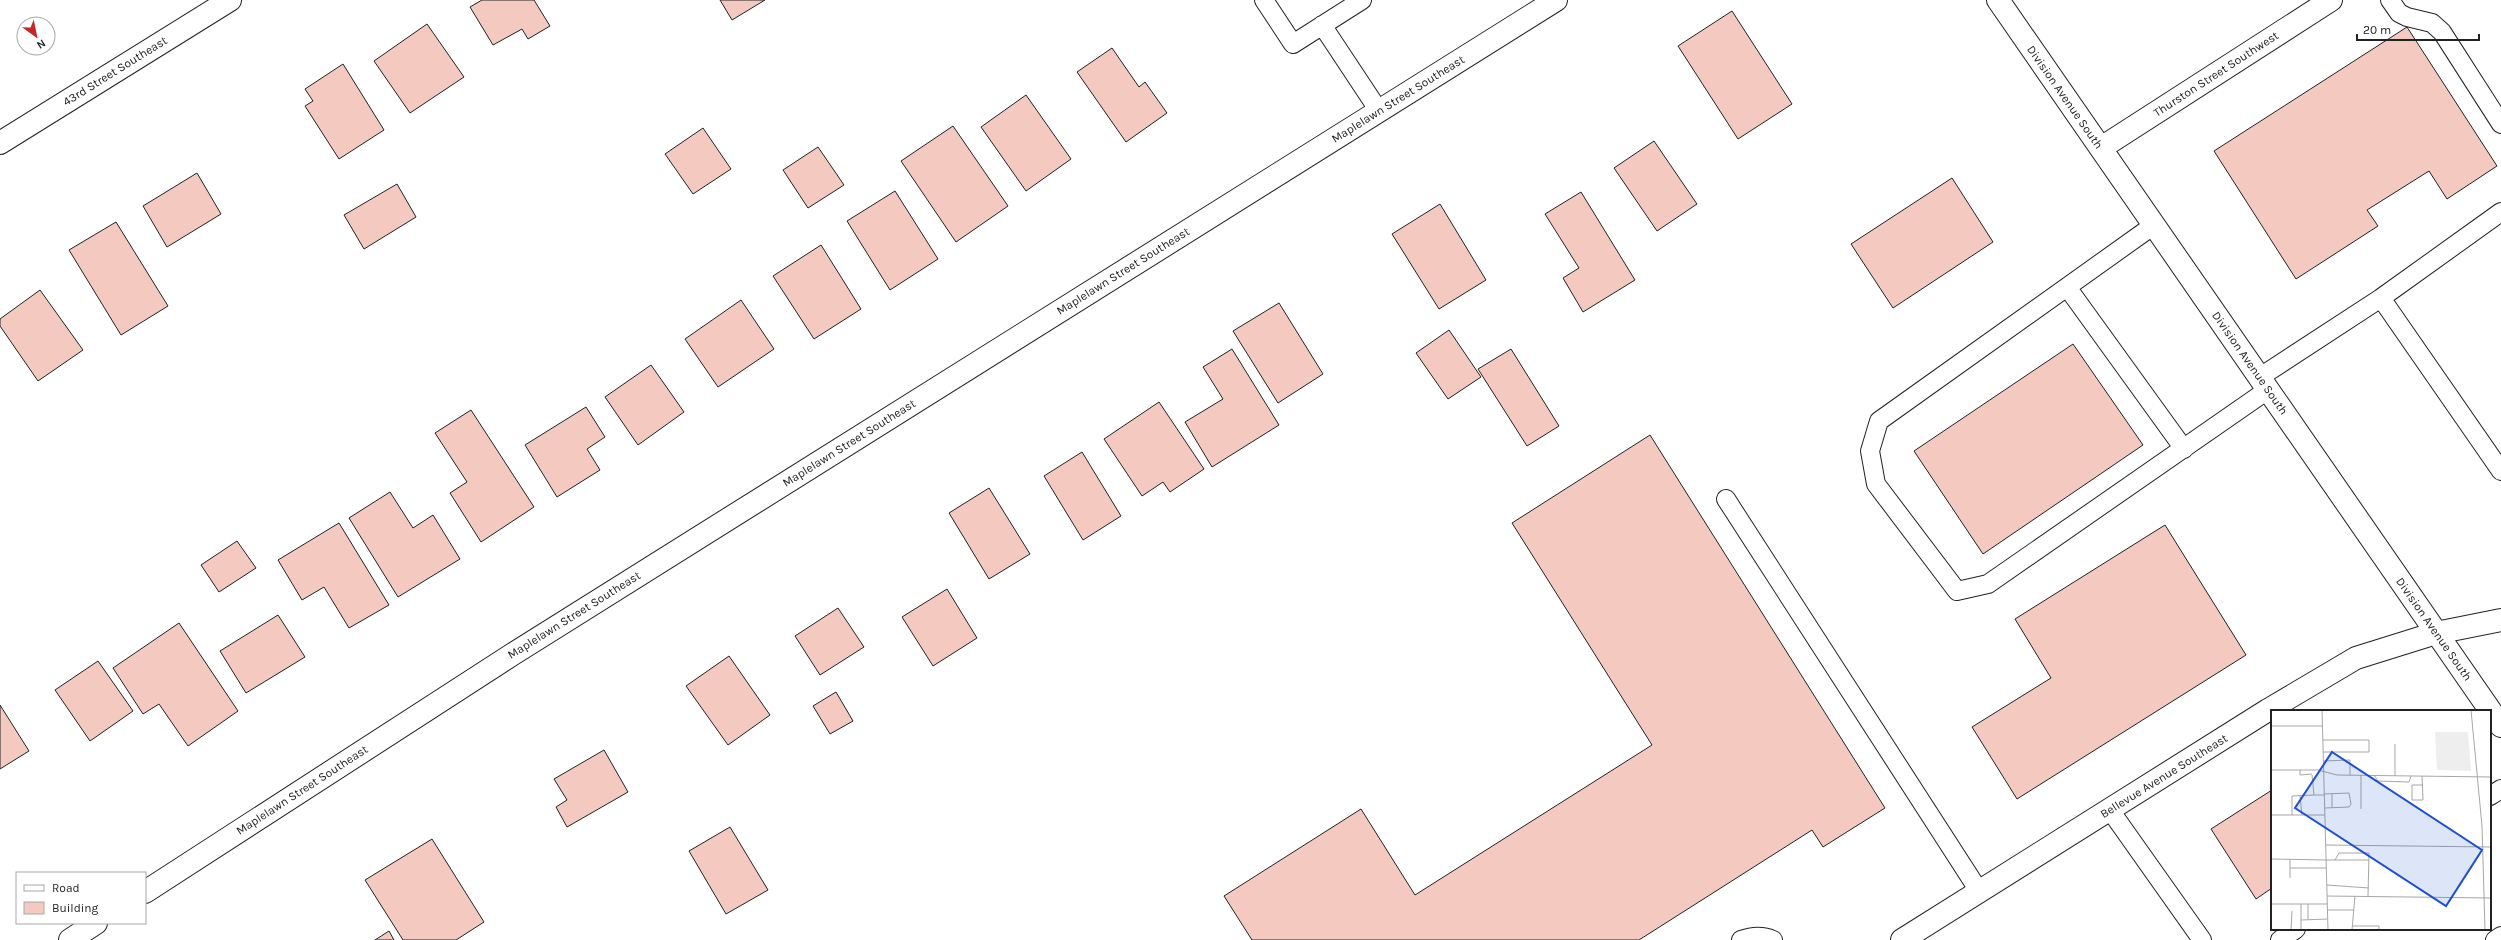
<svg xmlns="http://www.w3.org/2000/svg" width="2501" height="940" font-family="Karla,sans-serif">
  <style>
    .building { fill: #f3c9c0; stroke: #222 }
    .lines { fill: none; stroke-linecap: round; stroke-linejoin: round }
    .service-casing { stroke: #222; stroke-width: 20 }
    .minor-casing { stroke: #222; stroke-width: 24 }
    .primary-casing { stroke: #222; stroke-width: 24 }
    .service { stroke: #fff; stroke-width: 18 }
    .minor { stroke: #fff; stroke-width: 22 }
    .primary { stroke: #fff; stroke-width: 22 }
    .labels { text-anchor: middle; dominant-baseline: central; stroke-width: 3; stroke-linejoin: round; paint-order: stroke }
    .street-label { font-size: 12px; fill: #222; stroke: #fff }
    .inset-road { fill: none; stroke: #a7a7a7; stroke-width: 1 }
    .view { fill: #1d4ed8; fill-opacity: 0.15; stroke: #1d4ed8; stroke-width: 2 }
    .inset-edge { fill: none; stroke: #222; stroke-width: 2 }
  </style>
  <rect width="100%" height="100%" fill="#fff"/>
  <path class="building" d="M482 0H534L550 26 528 39 522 29 493 45 470 7Z
    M720 0H765L732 20Z
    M1732 11 1792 104 1738 139 1678 46Z
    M427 24 464 77 410 113 374 61Z
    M2407 27 2497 166 2447 199 2429 171 2367 210 2378 226 2296 279 2214 151Z
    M1112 48 1139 87 1145 82 1167 113 1126 142 1077 72Z
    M343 64 384 130 339 159 305 106 313 101 305 89Z
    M1026 95 1071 159 1026 191 981 127Z
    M953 126 1008 206 956 242 901 161Z
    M703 128 731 169 693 194 665 154Z
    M1654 141 1697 204 1657 231 1614 168Z
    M818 147 844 185 808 208 783 170Z
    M197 173 221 214 167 247 143 206Z
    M1952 178 1993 242 1893 308 1851 244Z
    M397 184 416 217 364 249 344 215Z
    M895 191 938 259 890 290 847 221Z
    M1581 192 1635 280 1583 312 1563 278 1579 268 1545 214Z
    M1440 204 1486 280 1439 309 1392 234Z
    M116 222 168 306 121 335 69 250Z
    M821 245 861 309 814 339 773 276Z
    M40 290 83 350 38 381 0 326V319Z
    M741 300 774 349 718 387 685 339Z
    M1279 303 1323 374 1278 403 1233 331Z
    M1449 330 1481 377 1448 399 1416 353Z
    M2073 344 2143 445 1983 554 1914 451Z
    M1232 349 1279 425 1212 467 1185 422 1223 399 1203 367Z
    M1511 349 1559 426 1527 446 1478 369Z
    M651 365 684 412 638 445 605 397Z
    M1159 402 1204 469 1170 492 1163 482 1142 496 1104 439Z
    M586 407 605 437 587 449 600 470 557 497 525 445Z
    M471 410 534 507 481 542 450 493 467 482 435 433Z
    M1650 435 1885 808 1823 847 1812 830 1639 940H1252L1224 896 1361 809 1415 895 1652 745 1512 523Z
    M1082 452 1121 516 1083 540 1044 476Z
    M989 488 1030 554 989 579 949 513Z
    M390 492 413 528 433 515 460 559 398 597 349 518Z
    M339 523 389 605 349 628 324 587 302 600 278 560Z
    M2165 525 2246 655 2017 799 1972 727 2051 678 2015 619Z
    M237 541 256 568 219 592 201 565Z
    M947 589 977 638 933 666 902 617Z
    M838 608 864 647 820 675 795 636Z
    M278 615 305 657 246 693 220 651Z
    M179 623 238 711 188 746 159 704 143 714 113 668Z
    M729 656 770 715 728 745 686 686Z
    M98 661 133 711 90 741 55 690Z
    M836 692 853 721 830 734 813 706Z
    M0 705 29 751 0 769Z
    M604 750 628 792 567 827 556 807 567 800 554 779Z
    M2272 790V888L2256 899 2211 829Z
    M730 827 768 890 726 914 689 851Z
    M432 839 484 922 456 940H403L365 880Z
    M389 931 394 940H375Z"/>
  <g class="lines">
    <g class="service-casing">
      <path id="service" d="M1264 0 1293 44 1362 0
        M2390 0 2399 13 2407 17 2432 23 2442 32 2501 124
        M1322 25 1379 111
        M2154 225 1879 421 1870 451 1876 484 1957 591 1988 584 2269 389
        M2067 287 2184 449
        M2381 298 2501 212
        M2260 377 2381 298 2501 471
        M1726 499 1979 891
        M2490 796 2501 789
        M2110 810 2202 940
        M1741 940C1752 936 1762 935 1773 940
        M2280 940 2296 929
        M2495 940 2501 936"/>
    </g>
    <g class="minor-casing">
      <path id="minor" d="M0 143 230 0
        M2101 148 2331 0
        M145 892 513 654 1556 0
        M70 940 96 923
        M1902 940 2268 710 2356 658 2436 633 2501 620"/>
    </g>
    <g class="primary-casing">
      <path id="primary" d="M1998 0 2501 726"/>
    </g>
    <use href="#service" class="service"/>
    <use href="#minor" class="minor"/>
    <use href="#primary" class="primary"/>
  </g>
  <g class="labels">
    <g class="street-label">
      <text transform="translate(115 71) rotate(-32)">43rd Street Southeast</text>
      <text transform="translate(2216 74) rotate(-33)">Thurston Street Southwest</text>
      <text transform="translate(2065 97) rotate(55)">Division Avenue South</text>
      <text transform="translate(1398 99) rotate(-32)">Maplelawn Street Southeast</text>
      <text transform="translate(1123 271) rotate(-32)">Maplelawn Street Southeast</text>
      <text transform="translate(2250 363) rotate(55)">Division Avenue South</text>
      <text transform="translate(849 443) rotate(-32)">Maplelawn Street Southeast</text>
      <text transform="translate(574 615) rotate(-32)">Maplelawn Street Southeast</text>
      <text transform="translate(2434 629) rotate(55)">Division Avenue South</text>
      <text transform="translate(2164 776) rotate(-32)">Bellevue Avenue Southeast</text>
      <text transform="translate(302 790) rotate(-33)">Maplelawn Street Southeast</text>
    </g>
  </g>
  <g transform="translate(2271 710)">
    <rect width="220" height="220" fill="#fff"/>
    <path d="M164 22H197L200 61 166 60Z" fill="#eee"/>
    <path class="inset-road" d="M51 0 57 220M200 0 211 116 214 220M0 16H51M52 30H98V42H52M52 51 79 50V65M0 60H47L66 65 220 67M29 60V65L41 64M41 65 43 85H53M103 65 107 71 138 72 140 66M124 66V34M151 66 152 90H141V75H152M53 84 78 83 80 94 78 97 54 98M61 84V98M29 86 31 105M90 99V65M0 105H54M21 105V86L43 85M55 135 220 137M0 149 55 150M55 150H64L68 143H98L97 186M64 150H98M19 158H55M19 168V149M56 175 98 178M56 186 220 188M0 194H56M30 194V220M37 194V209M56 200H83M30 210 57 209M81 216H108V220M20 220 21 201M81 220 84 186"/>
    <path class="view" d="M61 42 211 140 175 196 24 98Z"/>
    <rect width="220" height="220" class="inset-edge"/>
  </g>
  <rect x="16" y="872" width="130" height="52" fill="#ffffff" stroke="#a7a7a7"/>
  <rect x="24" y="885" width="20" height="6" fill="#ffffff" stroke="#a7a7a7"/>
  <text x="52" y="892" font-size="12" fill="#222222">Road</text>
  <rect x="24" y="902" width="20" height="12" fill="#f3c9c0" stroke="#a7a7a7"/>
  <text x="52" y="912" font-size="12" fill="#222222">Building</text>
  <g transform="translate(36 36) rotate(147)"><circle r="19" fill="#ffffff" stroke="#a7a7a7"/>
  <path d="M0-3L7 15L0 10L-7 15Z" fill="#c62828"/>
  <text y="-6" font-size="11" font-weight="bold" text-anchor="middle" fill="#222222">N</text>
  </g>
  <path d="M2357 34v6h122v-6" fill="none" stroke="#222222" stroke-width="2"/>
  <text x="2363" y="34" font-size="12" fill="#222222" stroke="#ffffff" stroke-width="3" paint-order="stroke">20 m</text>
</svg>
